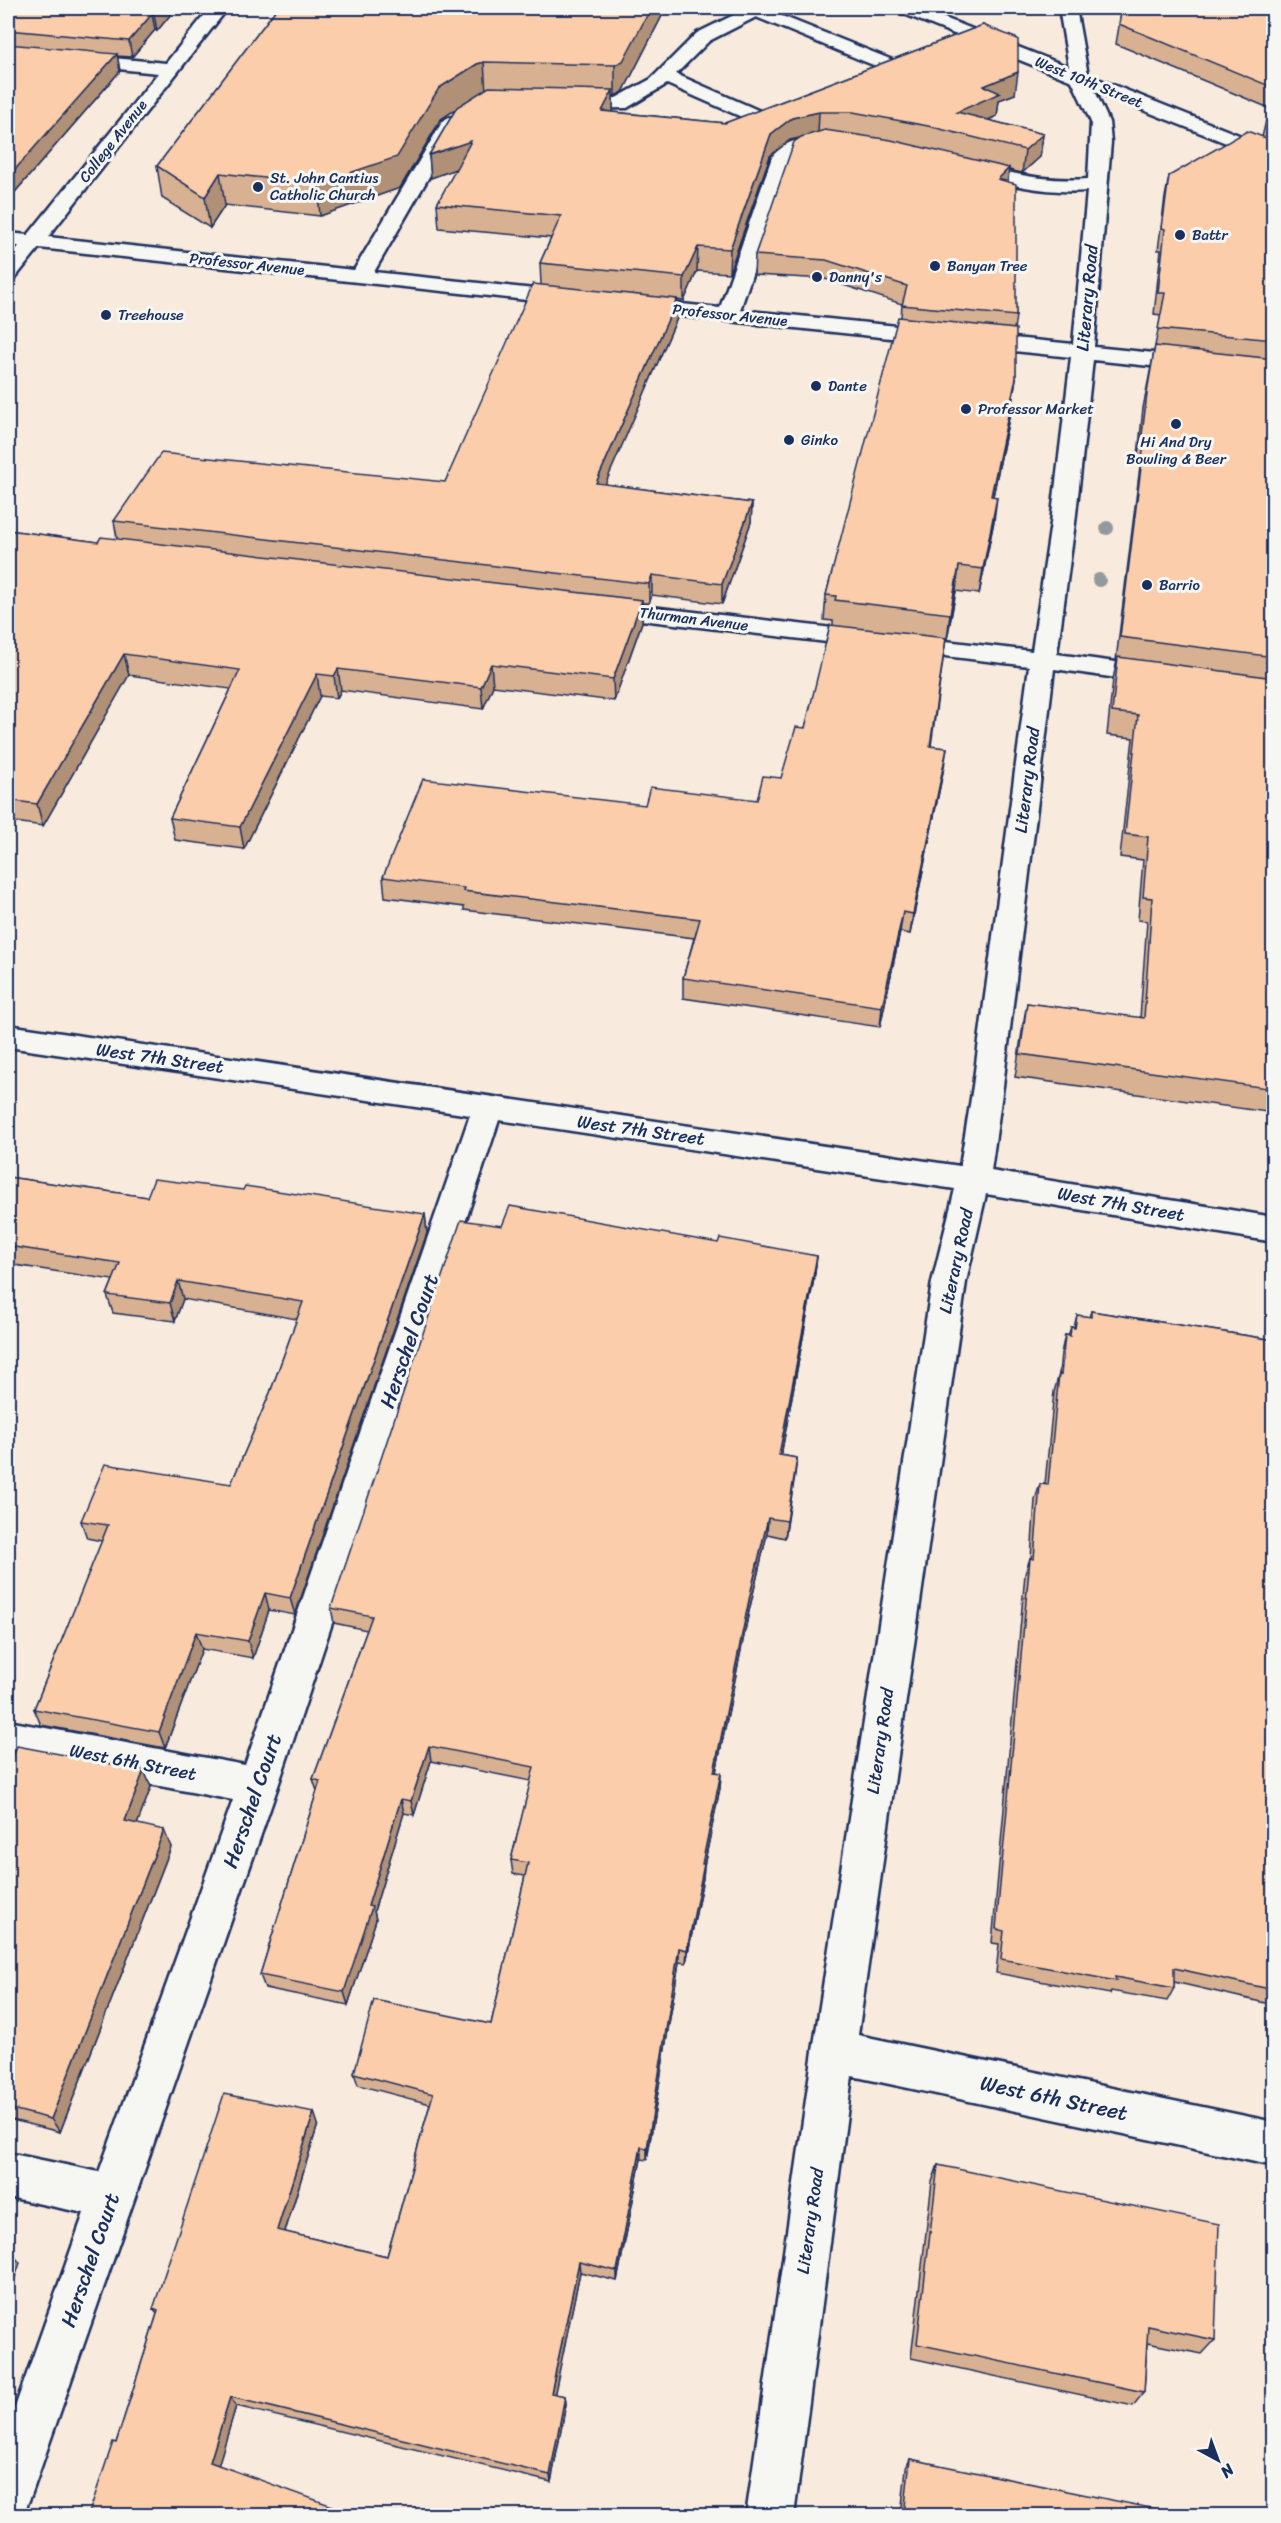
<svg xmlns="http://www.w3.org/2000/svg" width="1281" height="2523" font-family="Sriracha,sans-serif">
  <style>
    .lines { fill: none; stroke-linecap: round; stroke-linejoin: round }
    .minor-casing { stroke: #1b2f5e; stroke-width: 5 }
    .minor { fill: #f6f6f2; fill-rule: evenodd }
    .tree { fill: #939a9d }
    .wall { fill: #d8b092; stroke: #1b2f5e; stroke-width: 1.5 }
    .shaded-wall { fill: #b09077; stroke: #1b2f5e; stroke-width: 1.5 }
    .building { fill: #fbcdaa; stroke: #1b2f5e; stroke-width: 1.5 }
    .poi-dot { fill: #1b2f5e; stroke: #f6f6f2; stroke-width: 2 }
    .labels { text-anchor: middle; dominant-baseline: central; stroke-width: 6; stroke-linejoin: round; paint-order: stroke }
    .far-street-label { font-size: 15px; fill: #1b2f5e; stroke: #f6f6f2 }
    .far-poi-label { font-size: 15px; fill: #1b2f5e; stroke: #f6f6f2; text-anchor: start }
    .street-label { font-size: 18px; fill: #1b2f5e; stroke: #f6f6f2 }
    .near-street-label { font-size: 21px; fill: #1b2f5e; stroke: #f6f6f2 }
  </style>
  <rect width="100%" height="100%" fill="#f8eadc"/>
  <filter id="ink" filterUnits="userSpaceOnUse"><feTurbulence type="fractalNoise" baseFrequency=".0167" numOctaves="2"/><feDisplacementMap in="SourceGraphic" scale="12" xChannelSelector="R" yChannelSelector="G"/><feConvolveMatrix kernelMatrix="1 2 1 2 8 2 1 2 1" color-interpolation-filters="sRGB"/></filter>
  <g filter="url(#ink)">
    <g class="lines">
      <g class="minor-casing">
        <path id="minor" d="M210 8H228L48 237 354 270 441 124C446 117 453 116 461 118L463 122 457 128 374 272 573 293 580 295 584 299 580 303 573 305 39 248 15 278 8 280V261L19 246 8 245V233L28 235 158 73 8 58V48L166 63Z
          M748 8H774L772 12 900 63 903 67 900 71 870 84H858L855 80 858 76 878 67 756 17 709 41 676 74 769 115 792 106 799 108 801 112C794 121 774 129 762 126L667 84 627 108 568 109 561 107 559 103 561 99 568 97 616 98 651 79 697 33Z
          M896 8H919L1069 67 1059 8H1076L1088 75 1274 149V162L1095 91 1109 122 1111 142 1094 347 1274 365V379L1093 360 1075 523 1057 654 1159 668 1168 670 1172 676 1168 682 1159 684 1054 669 1003 1086 991 1171 1274 1217V1242L986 1194 966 1282 858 2035 1274 2122V2166L852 2076 794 2516H746L813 2051 932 1282 955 1189 499 1120 278 1786 32 2493 25 2510 8 2516V2427L84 2213 8 2197V2153L99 2172 233 1800 8 1757V1721L245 1765 470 1115 8 1047V1025L960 1166 973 1086 1029 666 599 615 590 613 587 608 590 603 599 601 1032 651 1051 523 1071 357 633 311 626 309 622 305 626 301 633 299 720 308 772 157C785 138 820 131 841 136L844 140 841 144 813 148 791 160 740 310 1073 344 1087 191C1043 194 1002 183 959 172L956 168 959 164 966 162C1008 173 1045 182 1088 179L1091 122 1072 81 899 12Z"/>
      </g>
      <use href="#minor" class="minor"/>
    </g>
    <g class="tree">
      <circle cx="1107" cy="528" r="7"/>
      <circle cx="1099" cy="580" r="7"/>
    </g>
    <path class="wall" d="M8 8H176L157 31 155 30 132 57 117 56 120 71 15 192 8 194Z
      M277 8H666L623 92 615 96H613V112L725 123 983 25 1015 94 999 100 997 116 988 120 1043 134 1040 157 1022 173 1009 170 1008 181 1016 316 1014 329 1016 378 1012 403 993 496 994 521 979 594 956 591 947 639H946L931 746 944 767 910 934 900 932 880 1027 683 998V978L694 938 464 910V907L385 897 383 877 645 805 757 800 781 778 805 728 833 625V621L824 620 826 595 901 317 902 304 825 279 754 275 755 255 799 138 790 140 770 156 729 273 697 271 684 301 677 300V318L605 484 752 503 751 522 722 604 652 595 649 603H642V622L614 701 493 686 483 709 341 690 337 698 320 696 244 849 175 840 170 818 231 689 129 675 43 826 8 821V530L98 542 117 538 114 521 445 482 541 284 540 263 551 238 439 228 437 204 456 169 431 178 429 155 456 109 441 119 400 188 320 216 225 205 210 228 162 198 157 166Z
      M1122 8H1274V110L1116 44Z
      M1274 116V1113L1015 1077 1023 1025 1027 1003 1140 1018 1147 921 1138 920 1143 860 1120 857 1133 738 1107 735 1113 679 1117 660H1116L1140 466 1137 465 1143 408 1161 315 1154 314 1161 250H1158L1165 197 1169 176 1262 137 1266 121Z
      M8 1177 147 1197 425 1214 427 1233 295 1615 269 1610 253 1658 202 1649 165 1748 41 1725 34 1709 102 1541 87 1538 81 1521 231 1484 270 1393 297 1319 183 1299 175 1321 113 1313 107 1295 113 1280 8 1264Z
      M502 1226 718 1243 817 1256 815 1273 781 1455 797 1458 785 1538 767 1534 749 1611 716 1772 721 1773 720 1788 704 1866 703 1878 686 1963 679 1962 647 2160 641 2159 617 2281 580 2272 554 2394 565 2396 566 2404 551 2482 236 2406 218 2465 116 2443 157 2314 153 2309 318 2124 285 2232 387 2256 430 2104 358 2085 354 2073 491 2024 525 1876 513 1874 511 1860 531 1781 431 1761 414 1815 404 1813 374 1911 376 1920 348 2005 265 1988 260 1975 317 1791 313 1779 367 1630 334 1623 331 1608Z
      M1091 1311 1274 1340V2005L1174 1982V1988L1167 2001 1111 1991 1110 1994 996 1973 999 1944 992 1943 1025 1574 1030 1558H1031L1035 1500 1040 1484H1045L1054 1392 1059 1374 1061 1353 1065 1335 1068 1336 1071 1327H1074L1077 1315 1089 1317Z
      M8 1769 151 1787 137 1824 171 1847 60 2132 8 2119Z
      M938 2165 1215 2340 1202 2354 1147 2343 1144 2392 1133 2406 911 2358 932 2182Z
      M910 2459 1161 2516H901L906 2468Z"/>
    <path class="shaded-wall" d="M159 8H176L157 31 154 14Z
      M651 8H666L623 92 615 96V65Z
      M152 14 155 30 132 57 129 41Z
      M117 54 120 71 15 192 8 194V175Z
      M484 62 486 93 478 95 441 119 400 188 320 216 317 184 439 88 477 64Z
      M1018 72 1015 94 999 100 997 116 958 133 957 112 984 86Z
      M613 90V112L602 111Z
      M819 112 818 134 790 140 770 156 729 273 730 249 771 134 792 118Z
      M1043 134 1040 157 1022 173 1025 150Z
      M471 141 472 163 431 178 429 155Z
      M1009 168 1007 187 998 179Z
      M220 173 225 205 210 228 205 197Z
      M698 247 697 271 684 301V277Z
      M677 299V318L597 503 596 483Z
      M1016 378 1012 403 988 521 991 496Z
      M997 497 994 521 979 594 983 569Z
      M752 503 751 522 722 604V584Z
      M959 566 956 591 947 639 950 614Z
      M652 575V595L649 603V584Z
      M642 600V622L614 701 613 679Z
      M124 654 129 675 43 826 37 804Z
      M491 664 493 686 483 709 481 687Z
      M338 669 341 690 337 698 334 676Z
      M317 674 320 696 244 849 240 827Z
      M947 748 944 767 910 934 913 914Z
      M903 912 900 932 880 1027 882 1007Z
      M425 1214 427 1233 295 1615 290 1598Z
      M817 1256 815 1273 778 1472 779 1455Z
      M178 1281 183 1299 175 1321 170 1303Z
      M797 1458 795 1475 785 1538 787 1521Z
      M768 1518 767 1534 749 1611 713 1787 714 1772 750 1595Z
      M265 1593 269 1610 253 1658 248 1641Z
      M196 1632 202 1649 165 1748 159 1732Z
      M429 1746 431 1761 414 1815 411 1801Z
      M144 1770 151 1787 132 1838 125 1821Z
      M721 1773 720 1788 704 1865 703 1878 686 1963 687 1950 702 1864Z
      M401 1799 404 1813 374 1911 376 1920 348 2005 344 1992 368 1906Z
      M164 1830 171 1847 60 2132 51 2119Z
      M679 1948V1962L647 2160V2149Z
      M314 2112 318 2124 282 2241 277 2230Z
      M641 2147V2159L617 2281V2271Z
      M10 2251 20 2263 8 2299V2259Z
      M579 2262 580 2272 553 2402 551 2393Z
      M565 2396 566 2404 551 2482 550 2475Z
      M230 2397 236 2406 217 2470 210 2462Z"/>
    <path class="building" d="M8 8H159L154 14H152L129 41 8 30Z
      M277 8H651L623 61 615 65 484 62 477 64 439 88 397 157 317 184 220 173 205 197 157 166Z
      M1122 8H1274V88L1119 24Z
      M983 25 1018 39V72L984 86 1000 93 957 112 1043 134 1025 150 928 126 853 112H819L792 118 771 134 730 249 698 247 684 277 540 263 561 216 437 204 471 141 429 155 457 107 489 87 613 90 602 111 725 123Z
      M8 44 117 54 11 174 8 175Z
      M1274 116V124L1266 121Z
      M825 130 891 140 1009 168 998 179 1016 184V316L902 305 907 286 826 260 755 255 794 142 801 137Z
      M1247 131 1274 141V340L1158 329 1165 293H1158L1165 229 1162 228 1169 176Z
      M533 284 677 299 596 483 752 503 722 584 652 575 649 584 114 521 161 453 445 482Z
      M898 317 1016 329V378L991 496 997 497 983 569 959 566 950 614 835 600 836 596 826 595Z
      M1155 346 1274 359V657L1120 637 1144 443H1141L1148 386Z
      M8 530 98 542 101 537 642 600 613 679 491 664 481 687 338 669 334 676 317 674 240 827 170 818 240 670 124 654 37 804 8 800V624L10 620H8Z
      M830 625 946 638 930 746 947 748 913 914 903 912 882 1007 683 978 700 919 463 891 464 888 383 877 423 779 645 805 650 787 757 800 763 776 781 778 796 727 805 728Z
      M1118 657 1274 678V1089L1020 1054 1027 1003 1144 1018 1152 898 1143 897 1148 837 1125 834 1138 715 1112 712Z
      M8 1177 147 1197 154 1179 243 1190 245 1186 425 1214 290 1598 265 1593 248 1641 196 1632 159 1732 34 1709 108 1525 81 1521 105 1464 231 1484 270 1393 303 1302 178 1281 170 1303 107 1295 120 1263 8 1246Z
      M510 1206 718 1243 720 1238 817 1256 779 1455 797 1458 787 1521 768 1518 750 1595 714 1772 721 1773 702 1864H704L687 1950 679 1948 647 2149 641 2147 617 2271 579 2262 551 2393 565 2396 550 2475 230 2397 210 2462 360 2516H88L113 2442 116 2443 158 2311 153 2309 224 2094 314 2112 277 2230 387 2256 433 2094 354 2073 374 2000 491 2024 528 1863 511 1860 534 1767 429 1746 411 1801 401 1799 368 1906 372 1907 344 1992 260 1975 320 1781 313 1779 372 1616 331 1608 461 1220 502 1226Z
      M1091 1311 1274 1340V1990L1174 1968V1988L1115 1977 1116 1981 1001 1959 1004 1931 996 1929 1030 1558 1034 1559 1040 1484 1048 1485 1059 1374 1061 1375 1065 1335 1070 1336 1071 1327 1075 1328 1077 1315 1091 1317Z
      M17 1746 144 1770 125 1821 164 1830 51 2119 8 2108V1769Z
      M938 2165 1219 2224 1215 2340 1148 2326 1144 2392 917 2344Z
      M910 2459 1161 2510V2516H904Z"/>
  </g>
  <g class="poi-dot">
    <circle cx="258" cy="187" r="6"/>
    <circle cx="1180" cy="235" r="6"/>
    <circle cx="935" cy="266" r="6"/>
    <circle cx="817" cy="277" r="6"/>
    <circle cx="106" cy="315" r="6"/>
    <circle cx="816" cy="386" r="6"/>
    <circle cx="966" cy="409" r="6"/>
    <circle cx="1176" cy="424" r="6"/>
    <circle cx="789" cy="440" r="6"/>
    <circle cx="1147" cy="585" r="6"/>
  </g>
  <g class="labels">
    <g class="far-street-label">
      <text transform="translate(1089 82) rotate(22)">West 10th Street</text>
      <text transform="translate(113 141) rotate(-52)">College Avenue</text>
      <text transform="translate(247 264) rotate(6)">Professor Avenue</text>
      <text transform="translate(730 315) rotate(6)">Professor Avenue</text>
      <text transform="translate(694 619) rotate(7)">Thurman Avenue</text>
    </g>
    <g class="far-poi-label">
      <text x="270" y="178">St. John Cantius<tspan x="270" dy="17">Catholic Church</tspan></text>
      <text x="1192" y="235">Battr</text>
      <text x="947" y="266">Banyan Tree</text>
      <text x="829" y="277">Danny's</text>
      <text x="118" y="315">Treehouse</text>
      <text x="828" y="386">Dante</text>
      <text x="978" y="409">Professor Market</text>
      <text x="801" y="440">Ginko</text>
      <text x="1176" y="442" text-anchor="middle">Hi And Dry<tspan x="1176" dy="17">Bowling &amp; Beer</tspan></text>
      <text x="1159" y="585">Barrio</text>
    </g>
    <g class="street-label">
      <text transform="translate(1087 298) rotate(-85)">Literary Road</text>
      <text transform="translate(1027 780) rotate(-83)">Literary Road</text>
      <text transform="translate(160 1058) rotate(8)">West 7th Street</text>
      <text transform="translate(641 1130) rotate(8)">West 7th Street</text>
      <text transform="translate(1121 1204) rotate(10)">West 7th Street</text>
      <text transform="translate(956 1261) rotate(-78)">Literary Road</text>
      <text transform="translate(880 1741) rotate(-82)">Literary Road</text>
      <text transform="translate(133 1762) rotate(11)">West 6th Street</text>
      <text transform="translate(810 2221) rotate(-82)">Literary Road</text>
    </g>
    <g class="near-street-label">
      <text transform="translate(409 1341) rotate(-71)">Herschel Court</text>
      <text transform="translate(252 1801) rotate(-71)">Herschel Court</text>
      <text transform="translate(1054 2098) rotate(12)">West 6th Street</text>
      <text transform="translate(90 2260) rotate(-71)">Herschel Court</text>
    </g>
  </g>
  <rect width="1281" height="2523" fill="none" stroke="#f6f6f2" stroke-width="30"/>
  <rect x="15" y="15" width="1251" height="2493" fill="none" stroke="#1b2f5e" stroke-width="2" filter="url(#ink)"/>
  <g transform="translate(1218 2460) rotate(139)" stroke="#f6f6f2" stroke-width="4.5" paint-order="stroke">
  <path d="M0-4.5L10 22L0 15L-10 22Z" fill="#1b2f5e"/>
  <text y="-9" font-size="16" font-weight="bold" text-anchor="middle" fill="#1b2f5e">N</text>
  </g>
</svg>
